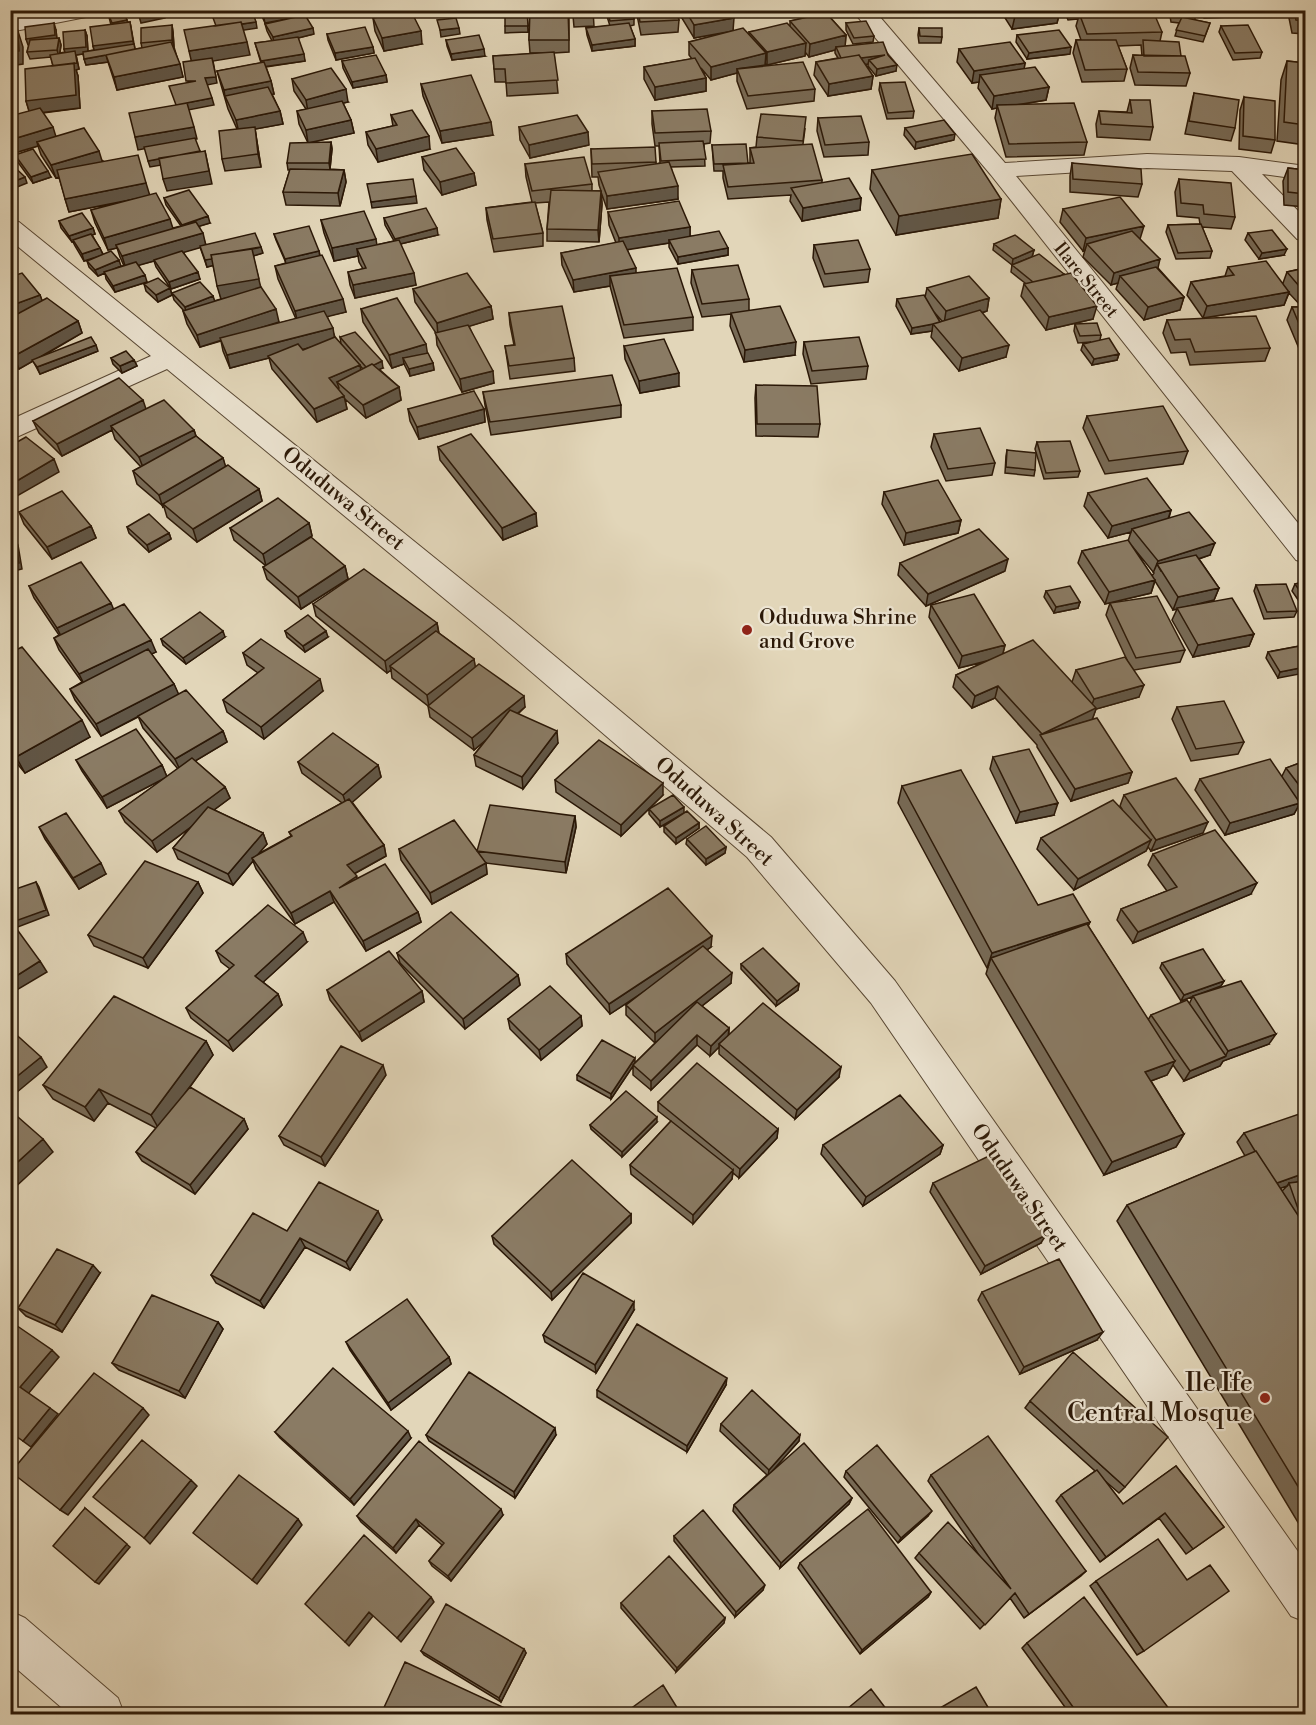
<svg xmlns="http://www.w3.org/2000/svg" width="1316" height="1725" font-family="'Libre Bodoni',serif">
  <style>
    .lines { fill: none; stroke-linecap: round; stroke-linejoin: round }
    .minor-casing { stroke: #594834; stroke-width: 2 }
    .minor { fill: #ece4d2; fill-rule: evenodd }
    .wall { fill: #776a56; stroke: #2b1807; stroke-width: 1.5; fill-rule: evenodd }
    .shaded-wall { fill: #615646; stroke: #2b1807; stroke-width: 1.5 }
    .building { fill: #8a7b64; stroke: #2b1807; stroke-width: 1.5 }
    .poi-dot { fill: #8f2418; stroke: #ece4d2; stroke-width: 2 }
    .labels { text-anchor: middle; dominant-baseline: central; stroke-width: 4.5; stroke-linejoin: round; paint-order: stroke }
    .far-street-label { font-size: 18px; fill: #2b1807; stroke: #ece4d2 }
    .street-label { font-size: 21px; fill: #2b1807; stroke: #ece4d2 }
    .poi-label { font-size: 21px; fill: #2b1807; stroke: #ece4d2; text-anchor: start }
    .near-poi-label { font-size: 26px; fill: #2b1807; stroke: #ece4d2; text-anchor: end }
  </style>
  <rect width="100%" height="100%" fill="#e2d6b9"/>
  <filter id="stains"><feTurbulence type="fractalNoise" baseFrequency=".00333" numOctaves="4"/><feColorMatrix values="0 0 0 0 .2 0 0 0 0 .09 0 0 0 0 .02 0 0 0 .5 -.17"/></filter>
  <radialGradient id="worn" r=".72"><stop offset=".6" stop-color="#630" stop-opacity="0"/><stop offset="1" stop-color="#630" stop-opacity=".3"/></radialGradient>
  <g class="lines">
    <g class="minor-casing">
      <path id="minor" d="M56 10H101L99 15 91 16 10 32V19Z
        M852 10H874L1005 163 1147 154 1239 157 1306 166V180L1262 174 1306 219V241L1297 239 1232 171 1147 168 1016 176 1306 533V563L1296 560 991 175Z
        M10 220 19 222 514 622 771 837 895 981 1306 1563V1622L1291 1616 871 1003 747 857 492 638 167 369 10 440V420L151 356 10 240Z
        M10 1611 25 1618 118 1698 124 1714H69L10 1663Z"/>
    </g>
    <use href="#minor" class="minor"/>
  </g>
  <path class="wall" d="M259 10H302L303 16 265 23Z
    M431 10H476V14L431 16Z
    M527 10 528 32 505 33V26Z
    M530 10H593L594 26 574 27 573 16H569V52L554 53 558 93 507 96 506 82H495L493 56 545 53H530L529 40Z
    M605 10H632L634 19V25L630 26 635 39V46L592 51 587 35 586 28 610 26Z
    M636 10H676L679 20 678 32 641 35Z
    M677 10H729L733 31 749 36V32L790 26V21L809 17 804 10H845V13L829 16 846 35 845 46 888 55 896 71 876 76 868 66V64H865L873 76 871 89 828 96 814 75 816 62 838 58 835 53V50L809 57 805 52V56L767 65 765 63V65L815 89 814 101 747 109 737 81V73L711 80 701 68 706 78V91L655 100 644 79V67L692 59 689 55V42L732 31 694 38Z
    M1000 10 1060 11 1057 23 1012 29Z
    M1064 10H1123L1122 12 1162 32 1160 41 1181 56 1190 73 1186 86 1135 85 1130 68 1133 55 1142 56 1141 45 1118 46 1127 69 1124 81 1082 82 1073 53 1076 40H1081L1076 26 1078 19 1068 20Z
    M1169 10H1194L1195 17V20L1210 23 1203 42 1175 36 1179 23 1171 22Z
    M1201 10H1261L1259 16 1204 18Z
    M1291 10H1305V34L1292 33 1289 18Z
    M108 13 127 22H130L135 49 142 48 141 43 172 25 173 32 174 47 183 77 117 90 108 62 86 65 83 54 76 55 79 69 76 70 78 76 80 108 43 113 56 137 103 161 150 195 173 228 181 226 166 205 164 198 210 223 199 226 206 245 263 253 253 256 260 287 279 322 259 328 296 319 278 279 275 266 286 263 276 240 274 234 319 251 320 255 346 312 327 316 335 337 361 370 363 369 341 344 340 337 383 368 379 369 399 387 401 400 366 418 345 399 347 409 317 422 272 369 269 358 230 368 223 351 221 341 200 347 187 324 183 311H184L174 300 172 293 213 296 214 301 221 299 213 265 207 267 200 247 183 252 200 279 171 289 156 267 154 261 138 265 147 282 115 292 106 279 105 273 98 276 89 267 87 261 100 256 84 261 75 246 73 242H72L61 228 59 221 93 228 95 234 92 235 103 254 121 266H124L120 257 117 248 108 250 95 223 91 210 127 201 69 212 59 177 56 178 41 155 38 146 11 154 29 111 26 101 53 66 51 57 30 59 27 52 29 45 26 39 56 30 57 39 59 38 61 45 60 53 65 52 64 49 85 30 87 36 88 51 94 50 93 46 111 25Z
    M373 18 422 44 384 51 375 31Z
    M846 23 874 36 873 42 853 44 846 30Z
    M265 24 314 34 298 38 305 61 266 67 271 81 274 94H272L280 111 283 124 255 129 261 167 225 171 222 159 237 129 228 109 217 71 261 63 255 43 272 41 267 31Z
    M1221 26 1262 52 1260 58 1233 60 1219 32Z
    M919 28 942 37 941 43H919L918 35Z
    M327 34 373 47 374 53 336 60 328 40Z
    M1017 35 1070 54 1027 59 1016 42Z
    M446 40 485 56 452 60 447 46Z
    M959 49 1025 63 1024 69 1049 87 1046 100 1017 105 1087 142 1084 155 1006 157 995 118 997 108 992 109 978 88 979 82 972 83 957 62Z
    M342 61 386 75 387 82 353 88 343 68Z
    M1287 61 1305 63V149V145L1277 141 1281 80Z
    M292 79 348 102 343 103 351 120 354 133 308 143 299 124 297 111 306 109 294 91Z
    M880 83 914 111 913 118 887 119 879 90Z
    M421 84 493 135 442 143 423 96Z
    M1194 93 1235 128 1231 141 1185 134 1191 106Z
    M1244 97 1275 140 1271 153 1239 149 1240 110Z
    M1130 100 1153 127 1150 140 1097 137 1096 124 1099 111 1127 112Z
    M652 111 711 131 710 143 704 144 705 166 671 167 678 199 607 209 601 192 602 204 599 242 547 241V229L549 202 535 203 543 233V246L494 252 487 220 486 208 532 202 526 177 525 164 592 184V191H601L599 185 598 177H592L591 149 656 162V164L660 163 659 146H655L652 124Z
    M391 115 430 149 378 162 368 145 366 132 393 126Z
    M818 118 869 142 868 155 824 157 817 131Z
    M519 127 589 145 530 158 520 140Z
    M905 128 954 140 915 149 904 135Z
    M805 129 803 144 822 180V183L861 198 860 210 802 221 790 201 791 195 728 199 723 178V171H714L712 145 748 163H750V148L756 147 757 137Z
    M331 142 332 149 330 169 344 170 346 182 340 206 286 205 283 192 290 170H288L287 163Z
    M15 155 51 177 33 183 17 161Z
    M422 157 474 173 476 185 442 195 424 170Z
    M1072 163 1142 184 1138 197 1070 192V176Z
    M1288 168 1305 170V207L1284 205 1283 181Z
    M872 170 1001 199 998 218 896 235 870 189Z
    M1179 179 1235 217 1231 229 1202 227 1212 251 1210 258 1176 259 1166 232 1168 225 1200 224 1199 218 1177 216 1175 192Z
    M1063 209 1140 239 1158 268 1184 297 1180 310 1144 320 1116 289 1118 283 1111 285 1083 257 1085 250 1083 251 1060 222Z
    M608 212 690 227V236L728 248V255L678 264 669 247V243L627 249 636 273 693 317V330L624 338 610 286 574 292 562 265 561 253 616 243 609 225Z
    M384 218 438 235 400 244 416 285 355 298 350 285 348 272 363 269 359 262 358 256 334 261 324 233 321 220 376 245 394 241 385 225Z
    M1248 233 1284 255 1259 259 1245 240Z
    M994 244 1034 250 1032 257 1012 265 993 250Z
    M814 245 870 269 868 282 824 287 813 258Z
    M1012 265 1064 274V275L1093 319 1046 330 1021 296 1024 284 1025 283 1011 272Z
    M1228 267 1283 283 1287 272 1305 268V350L1300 351 1287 320 1292 307H1302L1289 293 1284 305 1203 318 1187 295 1191 282 1225 276Z
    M692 270 749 299V310L795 355 744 362 730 326 731 314 702 317 691 283Z
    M10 277 40 295 42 301 78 321 82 333 43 356 98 351 40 374 33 361 19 369 10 362Z
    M144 284 170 288 172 295 158 302 146 291Z
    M927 288 989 298 987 311 982 313 1006 357 959 371 931 337 932 331 911 334 896 306 897 299 925 297ZM934 312 942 321 940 322Z
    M413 289 491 306 493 319 469 326 494 383 462 392 437 345 436 333 415 302Z
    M361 309 427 353 433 363 434 370 410 376 404 364 392 368 363 322Z
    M509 313 574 358 575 371 510 379 505 346 514 345 510 325Z
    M1167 320 1270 348 1265 361 1190 365 1186 352 1171 353 1163 333Z
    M1075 324 1101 335 1100 340 1119 354 1117 360 1092 365 1081 350 1083 344 1091 342 1078 343 1074 331Z
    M804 342 868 366 866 379 811 384 803 354Z
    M624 346 679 386 640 393 625 359Z
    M111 358 134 360 137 366 122 373 113 364Z
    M756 385 820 424 818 437 756 436 755 398Z
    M483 392 621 405V417L491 435 485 405Z
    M146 409 194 430 196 436 223 458 225 466 259 489 262 501 197 542 167 517 164 507 137 484 133 471 141 467 115 439 112 430 62 456 39 433 33 421Z
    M408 409H484L485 422 419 439 410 421Z
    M1087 416 1188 451 1183 464 1105 474 1083 428Z
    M934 434 995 463 992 475 946 481 931 447Z
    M1037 442 1080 471 1078 477 1044 479 1035 449Z
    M438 447 537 526 503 540 440 460Z
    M1007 450 1035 470 1034 476 1005 473 1006 456Z
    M884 492 961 520 958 533 904 545 882 504Z
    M1088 493 1171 510 1169 518 1210 555 1199 559 1219 588 1214 600 1187 606 1254 634 1249 646 1193 657 1172 620 1177 609 1173 610 1155 581 1151 593 1105 604 1078 563 1082 551 1128 541 1131 532 1108 538 1084 506ZM1132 546 1154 573 1152 576Z
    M19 512 91 526 96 538 52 559 24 524Z
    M309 523 312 536 290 551 345 566 348 579 301 609 267 579 263 567 266 566 234 540 230 528Z
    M127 527 169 533 171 539 149 552 129 533Z
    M900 563 1005 571 926 606 898 575Z
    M1305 582V610L1292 591 1295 584Z
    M1256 585 1297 611 1294 617 1264 619 1254 591Z
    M29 586 113 609 156 652 151 654 174 684 178 694 223 731 227 742 195 761 225 787 230 798 214 810 263 833 267 844 258 854 291 836 289 832 342 803 302 773 298 762 378 765 381 777 352 802 384 845 386 856 354 874 357 878 418 912 421 922 366 951 334 902 295 924 256 869 253 861 233 885 178 859 173 848 190 828 157 852 125 822 119 811 165 778 107 808 82 771 76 760 162 765 167 777 178 769 143 728 138 716H140L101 736 75 700 70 689 82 682 59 650 54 638 59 635 34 598Z
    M1046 591 1080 602 1078 608 1054 613 1044 597Z
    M1110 603 1185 650 1180 662 1134 670 1139 697 1096 709 1092 720 1132 772 1128 783 1071 801 1037 747V745L995 698 972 708 953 687 956 675 985 662 959 668 929 617 931 605 1005 645 1003 653 1072 682 1076 670 1127 660 1106 615Z
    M313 604 437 623 439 633 474 659 475 668 525 707 518 714 558 743 523 789 476 766 474 755 486 740 474 750 430 717 428 706 392 678 391 670 387 673 316 616Z
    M285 631 328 637 305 652 287 637Z
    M225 637 186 664 163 645 161 639Z
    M1305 645 1278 678 1266 658 1268 652Z
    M10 653 90 737 25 773 10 755Z
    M243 653 323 691 264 739 227 712 223 700 258 673 247 665Z
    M1177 707 1244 742 1238 754 1191 761 1172 719Z
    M993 757 1054 815 1016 823 990 769Z
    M1305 761V808L1303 809 1299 805 1294 814 1225 835 1195 790 1200 779 1282 776 1286 768Z
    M555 780 663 795 650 808 684 813 699 823V828L676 844 664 832V826L682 815 660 827 649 814V809L621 836 556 792Z
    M902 786 1038 905 1090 922 1088 926 1148 1020 1151 1015 1189 1004 1193 996 1269 1044 1223 1061 1220 1066 1184 1081 1173 1065 1167 1075 1151 1081 1184 1134 1176 1147 1104 1175 986 974 988 967 987 968 898 803Z
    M1124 795 1203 833 1151 851 1148 847 1146 851 1074 890 1037 849 1041 838 1122 809 1120 806Z
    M575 816 576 827 566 873 486 863 487 874 432 904 401 860 399 849 477 851Z
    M39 827 106 874 79 889 45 839Z
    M687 839 726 847 725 853 706 865 686 844Z
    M1153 854 1251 894 1133 943 1117 920 1121 909 1167 891 1148 865Z
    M198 882 203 893 148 968 94 946 88 935Z
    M307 942 263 982 278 994 282 1005 233 1051 191 1018 186 1008 230 969 221 962 216 951Z
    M711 947 707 950 731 983 702 1006 729 1028V1036L839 1077 795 1119 719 1054V1047L710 1056 697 1045 651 1090 633 1075V1066L611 1099 577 1080V1075L635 1063 655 1043 626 1015V1005L636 997 610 1014 567 964 566 954Z
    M397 953 518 975 520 985 465 1029 400 963Z
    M1162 963 1224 981 1221 986 1181 1001 1160 968Z
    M741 964 799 984 798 990 776 1006 741 969Z
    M327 990 422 991 424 1002 362 1041 330 1000Z
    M581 1016 582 1026 541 1060 510 1029 508 1019Z
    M206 1041 213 1055 182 1098 244 1119 248 1129 195 1194 142 1161 136 1152 156 1128 108 1103 94 1121 53 1099 43 1085Z
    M386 1075 325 1166 284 1145 279 1136Z
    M658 1102 778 1129 777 1138 739 1178 733 1173 732 1179 693 1224 631 1174 630 1165 671 1121 658 1111Z
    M657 1122 622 1157 591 1129 590 1125Z
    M1244 1133 1298 1182 1305 1181V1534L1117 1221 1127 1205 1245 1156 1237 1142ZM1287 1186 1282 1191 1280 1188Z
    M823 1145H943L940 1154 863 1206 821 1154Z
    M933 1183 1041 1243 981 1274 930 1192Z
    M631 1214V1223L552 1300 494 1244 492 1236Z
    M382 1220 350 1270 305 1247 264 1308 216 1283 211 1275 287 1231Z
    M100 1273 62 1332 26 1316 18 1308Z
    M982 1292 1097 1340 1020 1374 978 1300Z
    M634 1310 596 1373 545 1342 543 1335Z
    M218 1322 223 1329 185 1398 119 1370 112 1363Z
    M346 1342 449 1357 451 1364 391 1410 350 1350Z
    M726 1385 687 1452 597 1397V1390Z
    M1030 1401 1125 1487 1119 1493 1104 1480 1123 1504 1176 1466 1224 1527 1186 1554 1159 1518 1100 1562 1056 1501 1061 1495 1095 1471 1025 1408Z
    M721 1424 799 1441 770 1473 852 1498 849 1504 780 1568 733 1511 734 1505 767 1475 720 1431Z
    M275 1432 411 1438 354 1505 280 1438Z
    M426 1435H556L515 1498 429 1441Z
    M846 1471 928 1516 898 1543 844 1477Z
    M931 1475 1086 1571 1024 1618 1010 1598 980 1629 915 1558 919 1553 981 1558 928 1481Z
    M503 1515 451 1581 432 1566 429 1561 442 1545 419 1525 396 1553 361 1522 357 1516Z
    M674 1536 763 1590 735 1617 674 1541Z
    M800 1563 931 1592 928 1597 860 1654 798 1568Z
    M1096 1581 1144 1651 1137 1655 1090 1586Z
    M621 1603 725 1618 724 1623 676 1672 621 1608Z
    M1027 1643 1173 1714H1070L1022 1648Z
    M524 1649 526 1653 501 1702 424 1655 421 1651Z
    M940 1708 992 1714H941L938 1710Z"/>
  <path class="shaded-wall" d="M10 10H15V13L10 14Z
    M28 10H44L29 14Z
    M262 10H302L303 16 265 23Z
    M751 10H771L751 14Z
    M824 10H845V13L810 19 811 13Z
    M163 11 165 18 141 23 139 16Z
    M1060 11 1057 23 1012 29 1015 16Z
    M734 18 733 31 694 38V25Z
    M127 20 128 26 114 29 112 23Z
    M130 22 134 47 95 53 93 46Z
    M256 22 257 28 218 34 216 28Z
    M54 23 56 30 57 41 28 45 26 39Z
    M172 25 173 32 174 47 172 40Z
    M17 28 23 47V64L10 66V53Z
    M313 28 314 34 274 44 273 37Z
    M459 28 460 34 441 37 440 30Z
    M85 30 87 36 88 53 76 55 79 69 76 70 78 76 80 108 30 114 26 101 55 73 66 56 64 49Z
    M421 31 422 44 384 51 382 38Z
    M846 35 845 48 836 47 835 50 809 57 810 44Z
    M59 38 61 45 59 57 57 50Z
    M635 39V46L592 51V45Z
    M247 42 250 55 213 61 217 83 207 85 192 64 189 51Z
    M806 43 805 56 767 65V52Z
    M373 47 374 53 336 60 335 53Z
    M1071 47 1070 54 1027 59 1029 53Z
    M484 49 485 56 452 60 451 54Z
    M766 53 765 65 737 69V73L711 80V67Z
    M304 54 305 61 262 67 261 61Z
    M106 55 108 62 86 65 84 59Z
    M885 55 869 60 868 64 842 67V60Z
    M1025 63 1023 76 980 75 979 82 972 83 974 71Z
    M180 64 183 77 117 90 114 77Z
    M897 65 896 71 876 76 877 69Z
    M386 75 387 82 353 88 352 82Z
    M873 76 871 89 828 96 829 84Z
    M706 78V91L655 100V87Z
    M271 81 274 94 228 102 225 97 224 90Z
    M1049 87 1046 100 998 108 997 105V108L992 109 994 96Z
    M346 89 348 102 308 112 306 100Z
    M212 98 214 105 178 112 176 105Z
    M280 111 283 124 255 129 261 167 258 154 239 133 236 120Z
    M351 120 354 133 308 143 306 130Z
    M491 122 493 135 442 143 440 131Z
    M53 127 57 140 37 142 38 146 11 154 10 140Z
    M194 127 197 139 138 150 135 137Z
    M588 132 589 145 530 158 529 145Z
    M955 134 954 140 915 149 916 142Z
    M429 136 430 149 378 162 376 149Z
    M331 142 332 149 330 169 329 163Z
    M99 151 103 164 56 178 51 165Z
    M200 151 202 158 150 167 148 161Z
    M205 151 212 184 167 191 163 179Z
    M344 170 346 182 340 206 338 193Z
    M48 171 51 177 33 183 31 177Z
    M474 173 476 185 442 195 440 182Z
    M25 177 27 183 10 190V183Z
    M146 183 150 196 69 212 65 199Z
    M678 186V199L607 209V196Z
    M601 191 602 204 599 242 598 230Z
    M416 196 417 203 372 208 371 202Z
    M861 198 860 210 802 221 803 208Z
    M1001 199 998 218 896 235 899 216Z
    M208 216 210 223 184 231 182 225Z
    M170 219 174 232 116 245 117 248 108 250 104 238Z
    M1144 226 1140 239 1087 244 1085 250 1083 251 1086 238Z
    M690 227V239L669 240V243L619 251V238Z
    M93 228 95 234 72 242 69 236Z
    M437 228 438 235 396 245 395 239Z
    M203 233 206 246 126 269 122 256Z
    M376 239 378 252 357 249 358 256 334 261 332 248Z
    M261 247 263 253 253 256 262 292 221 299 217 286 253 256 207 267 205 260Z
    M100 248 103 255 84 261 82 254Z
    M728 248V255L678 264V257Z
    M1287 249 1284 255 1259 259 1262 253Z
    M1034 250 1032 257 1012 265 1013 259Z
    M319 251 320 258 286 265 285 259Z
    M1160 259 1157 272 1120 276 1118 283 1111 285 1114 273Z
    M119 260 121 266 98 276 95 270Z
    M636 268V281L610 276V286L574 292 573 280Z
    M198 272 200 279 171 289 169 282Z
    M414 273 416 285 355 298 353 285Z
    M145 275 147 282 115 292 113 286Z
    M170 288 172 295 158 302 156 295Z
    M1289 292 1284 305 1203 318 1207 306Z
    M40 295 45 308 10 321V306Z
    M213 296 215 302 186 314 185 307Z
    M1184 297 1180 310 1144 320 1148 307Z
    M989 298 987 311 944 324 946 311Z
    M343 299 346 312 298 324 295 311Z
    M491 306 493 319 438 336 437 323Z
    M1097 306 1093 319 1046 330 1049 317Z
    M276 309 279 322 200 347 197 335Z
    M78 321 82 333 19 369 14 356Z
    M933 324 932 331 911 334 912 328Z
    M333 328 335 341 270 358 268 356 269 358 230 368 227 355Z
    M796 342 795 355 744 362 745 350Z
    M426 344 428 357 403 358 404 364 392 368 389 355Z
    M96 345 98 351 40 374 37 367Z
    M1009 345 1006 357 959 371 962 358Z
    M1119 354 1117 360 1092 365 1094 359Z
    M134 360 137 366 122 373 120 366Z
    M382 361 383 368 368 374 367 368Z
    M433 363 434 370 410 376 409 369Z
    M360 365 362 378 337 382 339 388 332 391 329 378Z
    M493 371 494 383 462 392 460 379Z
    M679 373V386L640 393 639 381Z
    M399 387 401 400 366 418 363 405Z
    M344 396 347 409 317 422 314 409Z
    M143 400 147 412 111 426 112 430 62 456 57 444Z
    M484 409 485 422 419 439 417 427Z
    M194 430 198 443 144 470 139 457Z
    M223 458 227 471 163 504V508L159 495Z
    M54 459 59 472 10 500V485Z
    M259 489 262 501 197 542 193 529Z
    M1171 510 1167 522 1132 529 1131 532 1108 538 1112 526Z
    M536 513 537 526 503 540 502 528Z
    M961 520 958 533 904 545 906 533Z
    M309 523 312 536 266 566 263 554Z
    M91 526 96 538 52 559 47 547Z
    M169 533 171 539 149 552 147 545Z
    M15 539 18 545 22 569 10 572V565Z
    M1215 543 1210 555 1161 571 1157 564 1153 573 1158 561Z
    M1008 559 1005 571 926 606 928 594Z
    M345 566 348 579 301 609 298 597Z
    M1155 580 1151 593 1105 604 1109 592Z
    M1219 588 1214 600 1173 610 1178 597Z
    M1080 602 1078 608 1054 613 1056 607Z
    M111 603 116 615 63 640 57 628Z
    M437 623 439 635 390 666 391 670 387 673 385 661Z
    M223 631 225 637 186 664 183 658Z
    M326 631 328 637 305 652 303 646Z
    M1254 634 1249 646 1193 657 1198 645Z
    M151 640 156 652 85 686 79 674Z
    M1005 645 1002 657 959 668 962 656Z
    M474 659 476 671 429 707 427 695Z
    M1305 667V673L1278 678 1280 672Z
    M320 679 323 691 264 739 261 727Z
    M174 684 179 695 101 736 96 724Z
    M1144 685 1139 697 1096 709 1092 720 1042 734 1090 710 1094 699Z
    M998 686 995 698 972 708 975 696Z
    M524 696 525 707 474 750 472 738Z
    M82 720 90 737 25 773 16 757Z
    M223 731 227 742 180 770 175 759Z
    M557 731 558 743 523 789 522 777Z
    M162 765 167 777 107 808 102 797Z
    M378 765 381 777 347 807 343 795Z
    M1132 772 1128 783 1071 801 1075 789Z
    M663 783V795L621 836V825Z
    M225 787 230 798 157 852 152 841Z
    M1058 803 1054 815 1016 823 1020 812Z
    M1300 803 1294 814 1225 835 1230 823Z
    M684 807V813L660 827V821Z
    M575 816 576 827 566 873 565 862Z
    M1208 822 1203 833 1151 851 1156 840Z
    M699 823V828L676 844V838Z
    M263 833 267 844 253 860 252 858 253 861 233 885 228 874Z
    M1151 840 1146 851 1074 890 1078 879Z
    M384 845 386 856 350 876 347 865Z
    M726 847 725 853 706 865V859Z
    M101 863 106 874 79 889 73 878Z
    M486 863 487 874 432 904 430 893Z
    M36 882 39 887 49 915 10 930V923Z
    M198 882 203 893 148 968 143 958Z
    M1257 883 1251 894 1133 943 1138 932Z
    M330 891 334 902 295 924 291 913Z
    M418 912 421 922 366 951 363 941Z
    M1090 922 1083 937 991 958 988 967 987 968 992 953Z
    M303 932 307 942 259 986 255 976Z
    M712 936 711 947 610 1014 609 1004Z
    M40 961 47 972 10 994V980Z
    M732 973 731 983 655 1043V1033Z
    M518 975 520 985 465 1029 463 1019Z
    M1224 981 1221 986 1181 1001 1184 995Z
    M799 984 798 990 776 1006 777 1001Z
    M422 991 424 1002 362 1041 359 1032Z
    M278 994 282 1005 233 1051 228 1041Z
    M581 1016 582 1026 541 1060 539 1050Z
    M729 1028 728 1038 719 1044V1047L710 1056 711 1046Z
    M1276 1034 1269 1044 1223 1061 1220 1066 1184 1081 1190 1071 1225 1057 1228 1051Z
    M697 1035V1045L651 1090V1081Z
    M206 1041 213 1055 159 1129 151 1115Z
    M41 1057 47 1067 10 1098V1082Z
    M635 1058V1063L611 1099V1094Z
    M1175 1061 1167 1075 1137 1086 1145 1072Z
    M383 1065 386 1075 325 1166 321 1157Z
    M841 1067 839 1077 795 1119 797 1110Z
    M99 1089 108 1103 94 1121 85 1107Z
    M657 1117V1122L622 1157V1152Z
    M244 1119 248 1129 195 1194 190 1185Z
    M778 1129 777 1138 739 1178 740 1169Z
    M1184 1134 1176 1147 1104 1175 1112 1162Z
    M43 1139 53 1152 10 1192V1169Z
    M943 1145 940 1154 863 1206 866 1197Z
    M733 1170 732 1179 693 1224V1215Z
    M1305 1173V1179L1290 1185 1289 1183 1287 1186 1267 1193 1274 1184Z
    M378 1211 382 1220 350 1270 346 1262Z
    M631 1214V1223L552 1300 551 1292Z
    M1046 1235 1041 1243 981 1274 985 1266Z
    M300 1238 305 1247 264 1308 260 1301Z
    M93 1265 100 1273 62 1332 55 1325Z
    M634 1302V1310L596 1373 595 1365Z
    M218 1322 223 1329 185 1398 179 1391Z
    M1103 1332 1097 1340 1020 1374 1024 1367Z
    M52 1350 59 1357 28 1394 20 1387Z
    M449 1357 451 1364 391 1410 388 1403Z
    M727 1378 726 1385 687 1452V1446Z
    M50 1408 58 1414 31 1447 23 1441Z
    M143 1408 149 1415 68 1515 60 1510Z
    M555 1428 556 1435 515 1498 514 1492Z
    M408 1431 411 1438 354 1505 350 1499Z
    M800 1435 799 1441 768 1476 769 1470Z
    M191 1480 197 1486 150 1544 144 1538Z
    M852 1498 849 1504 780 1568 781 1563Z
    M85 1508 130 1547 99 1584 95 1582Z
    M501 1509 503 1515 451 1581 448 1576Z
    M932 1511 928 1516 898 1543 901 1538Z
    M1165 1513 1159 1518 1100 1562 1106 1557Z
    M298 1519 302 1525 257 1584 252 1580Z
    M416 1519 419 1525 396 1553 393 1548Z
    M1086 1571 1081 1576 1024 1618 1029 1614Z
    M765 1585 763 1590 735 1617 736 1612Z
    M931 1592 928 1597 860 1654 862 1650Z
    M431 1597 434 1602 401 1642 397 1638Z
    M369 1612 373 1616 349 1646 345 1642Z
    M725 1618 724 1623 676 1672 677 1668Z
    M524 1649 526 1653 501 1702 499 1698Z"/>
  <path class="building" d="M123 10 127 20 112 23 108 13Z
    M136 10H163V11L139 16Z
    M241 10H252L256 22 242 24 241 22 216 26 212 15Z
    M527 10 528 26H505V11Z
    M530 10H568L569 40H529Z
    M573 10H593V14L573 15Z
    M607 10H632L634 19 610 21Z
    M638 10H676L679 20 640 22Z
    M685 10H729L734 18 694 25Z
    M809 10H824L811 13Z
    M1011 10H1059L1060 11 1015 16Z
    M1172 10H1194L1195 17 1172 16Z
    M1294 10H1305V21L1296 20Z
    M411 11 421 31 382 38 373 18Z
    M1153 11 1162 32 1087 34 1079 13Z
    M826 13 846 35 810 44 790 21Z
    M305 15 313 28 273 37 265 24Z
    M1182 17 1210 23 1205 36 1176 30Z
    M456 18 459 28 440 30 437 20Z
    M866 21 874 36 854 38 846 23Z
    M130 22 133 41 93 46 90 27Z
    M241 22 247 42 189 51 184 30Z
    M54 23 55 35 26 39 25 27Z
    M629 23 635 39 592 45 586 28Z
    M787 23 806 43 767 52 749 32Z
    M172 25V40L141 43V28Z
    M1248 25 1262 52 1235 53 1221 26Z
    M365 27 373 47 335 53 327 34Z
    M17 28 18 35H10V29Z
    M743 28 766 53 711 67 689 42Z
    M919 28H942V37L920 36Z
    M85 30 86 47 64 49 63 32Z
    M1059 30 1071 47 1029 53 1017 35Z
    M10 35H18L19 51 10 53Z
    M479 35 484 49 451 54 446 40Z
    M298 37 304 54 261 61 255 43Z
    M59 38 57 50 27 52 30 40Z
    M1076 40H1116L1127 69 1085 70Z
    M1143 40 1179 42 1181 56H1144Z
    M171 42 180 64 114 77 106 55Z
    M883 42 888 55 897 65 877 69 869 60 885 55 861 58 859 55 841 58 836 47Z
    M1010 42 1025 63 974 71 959 49Z
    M134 44 135 49 106 55 84 59 83 52Z
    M75 51 77 63 53 66 50 55Z
    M554 52 558 80 506 83 505 69H494L493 56Z
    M376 55 386 75 352 82 342 61Z
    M859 55 873 76 829 84 816 62Z
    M1133 55 1185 56 1190 73 1138 72Z
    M212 58 216 77 205 78 212 98 176 105 169 86 196 81H186L183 62Z
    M695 58 706 78 655 87 644 67Z
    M1287 61 1305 63V125L1284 122Z
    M264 62 271 81 224 90 217 71Z
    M803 62 815 89 748 96 737 69Z
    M74 63 76 95 26 101 25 69Z
    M1035 67 1049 87 994 96 980 75Z
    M331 68 346 89 306 100 292 79Z
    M471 75 491 122 440 131 421 84Z
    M905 82 914 111 888 113 880 83Z
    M268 87 280 111 236 120 225 96Z
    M1194 93 1239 100 1235 128 1189 121Z
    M1244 97 1275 101V140L1243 136Z
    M1130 100H1150L1153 127 1101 124 1099 111 1132 113Z
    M342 101 351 120 306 130 297 111Z
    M187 103 194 127 135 137 129 113Z
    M1074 103 1087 142 1009 144 997 105Z
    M40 108 53 127 10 140V116Z
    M707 109 711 131 655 133 652 111Z
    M412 110 429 136 376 149 366 132 397 125 391 115Z
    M761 114 806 117 803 141 757 137Z
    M577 115 588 132 529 145 519 127Z
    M861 116 869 142 825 145 818 118Z
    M944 120 955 134 916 142 905 128Z
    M255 127 258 154 222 159 219 131Z
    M84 128 99 151 51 165 37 142Z
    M195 138 200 151 148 161 144 147Z
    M703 141 706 159 661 161 659 143Z
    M331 142 329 163H287L290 143Z
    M746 144 748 163 714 164 712 145Z
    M812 144 822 180 728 187 723 165 754 163 750 148Z
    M655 147 656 162 592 164 591 149Z
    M456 148 474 173 440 182 422 157Z
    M33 149 48 171 31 177 15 155Z
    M205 151 209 171 163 179 159 158Z
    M972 154 1001 199 899 216 872 170Z
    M138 155 146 183 65 199 57 170Z
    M584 157 592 184 532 191 525 164Z
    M669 162 678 186 607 196 598 172Z
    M10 163 25 177 10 183Z
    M1072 163 1141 169 1142 184 1073 179Z
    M1288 168 1305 170V194L1288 192Z
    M290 169 344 170 338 193 283 192Z
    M849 178 861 198 803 208 791 188Z
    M413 179 416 196 371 202 367 184Z
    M1179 179 1231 183 1235 217 1204 214 1203 205 1181 203Z
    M189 190 208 216 182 225 164 198Z
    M551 190 601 191 598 230 547 229Z
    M156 193 170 219 104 238 91 210Z
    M1120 197 1144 226 1086 238 1063 209Z
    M679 201 690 227 619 238 608 212Z
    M535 202 543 233 493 239 486 208Z
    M426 208 437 228 395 239 384 218Z
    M364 211 376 239 332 248 321 220Z
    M82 213 93 228 69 236 59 221Z
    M196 222 203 233 122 256 116 245Z
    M1201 224 1212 251 1178 253 1168 225Z
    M309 226 319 251 285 259 274 234Z
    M1272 230 1287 249 1262 253 1248 233Z
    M719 231 728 248 678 257 669 240Z
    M1132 231 1160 259 1114 273 1087 244Z
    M255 233 261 247 211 255 212 259 205 260 200 246Z
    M91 234 100 248 82 254 73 240Z
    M1015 235 1034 250 1013 259 994 244Z
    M399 240 414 273 353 285 348 272 366 268 357 249Z
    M858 240 870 269 825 274 814 245Z
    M623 241 636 268 573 280 561 253Z
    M252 249 259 279 217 286 211 255Z
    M111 251 119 260 95 270 87 261Z
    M182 251 198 272 169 282 154 260Z
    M1039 254 1064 274 1060 276 1033 282 1012 265Z
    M322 255 343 299 295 311 275 266Z
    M1266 261 1289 292 1207 306 1191 282 1234 275 1228 267Z
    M136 262 145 275 113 286 104 272Z
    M738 265 749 299 702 304 692 270Z
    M1156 267 1184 297 1148 307 1120 276Z
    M677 268 693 317 624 325 610 276Z
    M1305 268V293L1287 272Z
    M22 273 40 295 10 306V277Z
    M467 273 491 306 437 323 413 289Z
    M1071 273 1097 306 1049 317 1024 284Z
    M969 276 989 298 946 311 927 288Z
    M158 278 170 288 156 295 144 284Z
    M200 282 213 296 185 307 172 293Z
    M261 287 276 309 197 335 183 311Z
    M924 295 940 322 933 324 912 328 897 299Z
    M47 298 78 321 14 356 10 353V318Z
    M397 298 426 344 389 355 361 309Z
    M562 306 574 358 509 366 505 346 515 345 509 313Z
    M780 306 796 342 745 350 731 313Z
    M1292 307H1305V338Z
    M980 310 1009 345 962 358 933 324Z
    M324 311 333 328 227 355 220 338Z
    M1256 316 1270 348 1195 352 1190 339 1175 340 1167 320Z
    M1097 323 1101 335 1080 336 1075 324Z
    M468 325 493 371 460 379 435 333Z
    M355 332 382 361 374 365 372 364 366 367 340 337Z
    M91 337 96 345 37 367 32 360Z
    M335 337 360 365 329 378 344 396 314 409 268 356 298 344 303 350Z
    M859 337 868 366 812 371 804 342Z
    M1109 338 1119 354 1094 359 1083 344Z
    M664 339 679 373 639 381 624 346Z
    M126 351 134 360 120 366 111 358Z
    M428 353 433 363 409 369 403 358Z
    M372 364 399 387 363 405 337 382Z
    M612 375 621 405 490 422 483 392Z
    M119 378 143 400 57 444 33 421Z
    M756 385 817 386 820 424H757Z
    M474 391 484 409 417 427 408 409Z
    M164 400 194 430 139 457 111 426Z
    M1163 406 1188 451 1109 461 1087 416Z
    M980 428 995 463 948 469 934 434Z
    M471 434 536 513 502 528 438 447Z
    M196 436 223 458 159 495 133 471Z
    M26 437 54 459 10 485V446Z
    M1070 441 1080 471 1046 473 1037 442Z
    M1007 450 1036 453 1035 470 1006 467Z
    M228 465 259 489 193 529 163 504Z
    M1147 478 1171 510 1112 526 1088 493Z
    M938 480 961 520 906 533 884 492Z
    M62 491 91 526 47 547 19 512Z
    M278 498 309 523 263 554 230 528Z
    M1189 512 1215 543 1158 561 1132 529Z
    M149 514 169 533 147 545 127 527Z
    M979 529 1008 559 928 594 900 563Z
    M311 537 345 566 298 597 263 567Z
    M15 539 19 563 10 565V540Z
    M1128 540 1155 580 1109 592 1082 551Z
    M1196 555 1219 588 1178 597 1157 564Z
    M81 562 111 603 57 628 29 586Z
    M364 569 437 623 385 661 313 604Z
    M1305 582V599L1295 584Z
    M1286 584 1297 611 1267 612 1256 585Z
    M1070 586 1080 602 1056 607 1046 591Z
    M974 594 1005 645 962 656 931 605Z
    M1157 596 1185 650 1136 658 1110 603Z
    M1232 598 1254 634 1198 645 1177 608Z
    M124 604 151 640 79 674 54 638Z
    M200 612 223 631 183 658 161 639Z
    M308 615 326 631 303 646 285 631Z
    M436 631 474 659 427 695 390 666Z
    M261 639 320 679 261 727 223 700 264 668 243 653Z
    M1033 640 1096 708 1042 734 998 686 975 696 956 675Z
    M1305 645V667L1280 672 1268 652Z
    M22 647 82 720 16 757 10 750V653Z
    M148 649 174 684 96 724 70 689Z
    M1125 657 1144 685 1094 699 1076 670Z
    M479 664 524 696 472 738 428 706Z
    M186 690 223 731 175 759 138 716Z
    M1224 701 1244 742 1196 749 1177 707Z
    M510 710 557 731 522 777 474 755Z
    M1097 718 1132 772 1075 789 1040 735Z
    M136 729 162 765 102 797 76 760Z
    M333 733 378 765 343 795 298 762Z
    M599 740 663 783 621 825 555 780Z
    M1029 749 1058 803 1020 812 993 757Z
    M192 758 225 787 152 841 119 811Z
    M1270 759 1300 803 1230 823 1200 779Z
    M1305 761V793L1286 768Z
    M961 770 1038 905 1073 894 1090 922 992 953 902 786Z
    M1176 778 1208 822 1156 840 1124 795Z
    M673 795 684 807 660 821 649 809Z
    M349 799 384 845 347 865 357 876 339 888 385 864 418 912 363 941 330 891 291 913 252 858 292 836 289 832Z
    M1113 800 1151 840 1078 879 1041 838Z
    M490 805 575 816 565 862 477 851Z
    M208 807 263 833 228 874 173 848Z
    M687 811 699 823 676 838 664 826Z
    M66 813 101 863 73 878 39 827Z
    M454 820 486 863 430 893 399 849Z
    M706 826 726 847 706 859 687 839Z
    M1215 830 1257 883 1138 932 1121 909 1177 887 1153 854Z
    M145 861 198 882 143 958 88 935Z
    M36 882 46 910 10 923V891Z
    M668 888 712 936 609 1004 566 954Z
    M268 905 303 932 255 976 278 994 228 1041 186 1008 234 965 216 951Z
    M451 912 518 975 463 1019 397 953Z
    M1087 924 1175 1061 1145 1072 1184 1134 1112 1162 991 958Z
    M16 928 40 961 10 980V931Z
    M703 946 732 973 655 1033 626 1005Z
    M763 948 799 984 777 1001 741 964Z
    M1203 949 1224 981 1184 995 1162 963Z
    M389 951 422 991 359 1032 327 990Z
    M1241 981 1276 1034 1228 1051 1193 996Z
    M550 986 581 1016 539 1050 508 1019Z
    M114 996 206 1041 151 1115 99 1089 85 1107 43 1085Z
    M1187 1000 1226 1056 1190 1071 1151 1015Z
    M697 1002 729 1028 711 1046 697 1035 651 1081 633 1065Z
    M763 1003 841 1067 797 1110 719 1044Z
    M10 1029 41 1057 10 1082Z
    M602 1040 635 1058 611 1094 577 1075Z
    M341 1046 383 1065 321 1157 279 1136Z
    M697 1063 778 1129 740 1169 658 1102Z
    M190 1087 244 1119 190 1185 136 1152Z
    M626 1091 657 1117 622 1152 590 1125Z
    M900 1095 943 1145 866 1197 823 1145Z
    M10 1110 43 1139 10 1169Z
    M1305 1112V1173L1277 1183 1256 1151H1255L1244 1133Z
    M671 1121 733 1170 693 1215 630 1165Z
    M1256 1151 1305 1226V1498L1127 1205Z
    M993 1154 1046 1235 985 1266 933 1183Z
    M572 1160 631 1214 551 1292 492 1236Z
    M1305 1181V1226L1302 1220 1289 1183Z
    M319 1182 378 1211 346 1262 300 1238 260 1301 211 1275 253 1213 287 1231Z
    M57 1249 93 1265 55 1325 18 1308Z
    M1059 1259 1103 1332 1024 1367 982 1292Z
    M583 1273 634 1302 595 1365 543 1335Z
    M152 1295 218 1322 179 1391 112 1363Z
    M407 1299 449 1357 388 1403 346 1342Z
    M10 1321 52 1350 20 1387 50 1408 23 1441 10 1432Z
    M637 1324 727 1378 687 1446 597 1390Z
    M1073 1352 1168 1437 1125 1487 1030 1401Z
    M333 1368 408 1431 350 1499 275 1432Z
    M469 1372 555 1428 514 1492 426 1435Z
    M94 1373 143 1408 60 1510 11 1472Z
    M752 1390 800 1435 769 1470 721 1424Z
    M988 1436 1086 1571 1029 1614 1015 1593 985 1625 919 1553 948 1522 1011 1589 931 1475Z
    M142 1440 191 1480 144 1538 93 1497Z
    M419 1441 501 1509 448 1576 429 1561 444 1543 416 1519 393 1548 357 1516Z
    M804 1443 852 1498 781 1563 734 1505Z
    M877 1445 932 1511 901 1538 846 1471Z
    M1176 1466 1224 1527 1193 1549 1165 1513 1106 1557 1061 1495 1097 1470 1123 1504Z
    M239 1475 298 1519 252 1580 193 1533Z
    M85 1508 127 1544 95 1582 53 1546Z
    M868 1509 931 1592 862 1650 800 1563Z
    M703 1510 765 1585 736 1612 674 1536Z
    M364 1535 431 1597 397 1638 369 1612 345 1642 305 1604Z
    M1158 1539 1187 1580 1210 1565 1229 1591 1144 1651 1096 1581Z
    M669 1556 725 1618 677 1668 621 1603Z
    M1084 1597 1173 1714H1078L1027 1643Z
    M446 1604 524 1649 499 1698 421 1651Z
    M405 1662 507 1709 504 1714H381Z
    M663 1685 681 1714H632L629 1710Z
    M976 1687 992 1714H944L940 1708Z
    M871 1689 890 1714H841Z
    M706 1708 710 1714H698Z"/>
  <g class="poi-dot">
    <circle cx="747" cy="630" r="6"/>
    <circle cx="1265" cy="1398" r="6"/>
  </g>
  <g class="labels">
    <g class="far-street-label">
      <text transform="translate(1086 280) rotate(51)">Ilare Street</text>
    </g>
    <g class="street-label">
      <text transform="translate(343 499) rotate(39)">Oduduwa Street</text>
      <text transform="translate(714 812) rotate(42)">Oduduwa Street</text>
      <text transform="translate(1019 1188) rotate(55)">Oduduwa Street</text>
    </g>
    <g class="poi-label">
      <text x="759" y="618">Oduduwa Shrine<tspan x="759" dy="24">and Grove</tspan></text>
    </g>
    <g class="near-poi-label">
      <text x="1253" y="1383">Ile Ife<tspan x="1253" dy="30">Central Mosque</tspan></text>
    </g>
  </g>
  <rect width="1316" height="1725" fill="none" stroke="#e2d6b9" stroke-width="36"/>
  <rect x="12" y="12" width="1292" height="1701" fill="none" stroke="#2b1807" stroke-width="3"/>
  <rect x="18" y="18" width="1280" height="1689" fill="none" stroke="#2b1807" stroke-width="1.5"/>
  <rect width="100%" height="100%" filter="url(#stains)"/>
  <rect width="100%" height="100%" fill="url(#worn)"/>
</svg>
